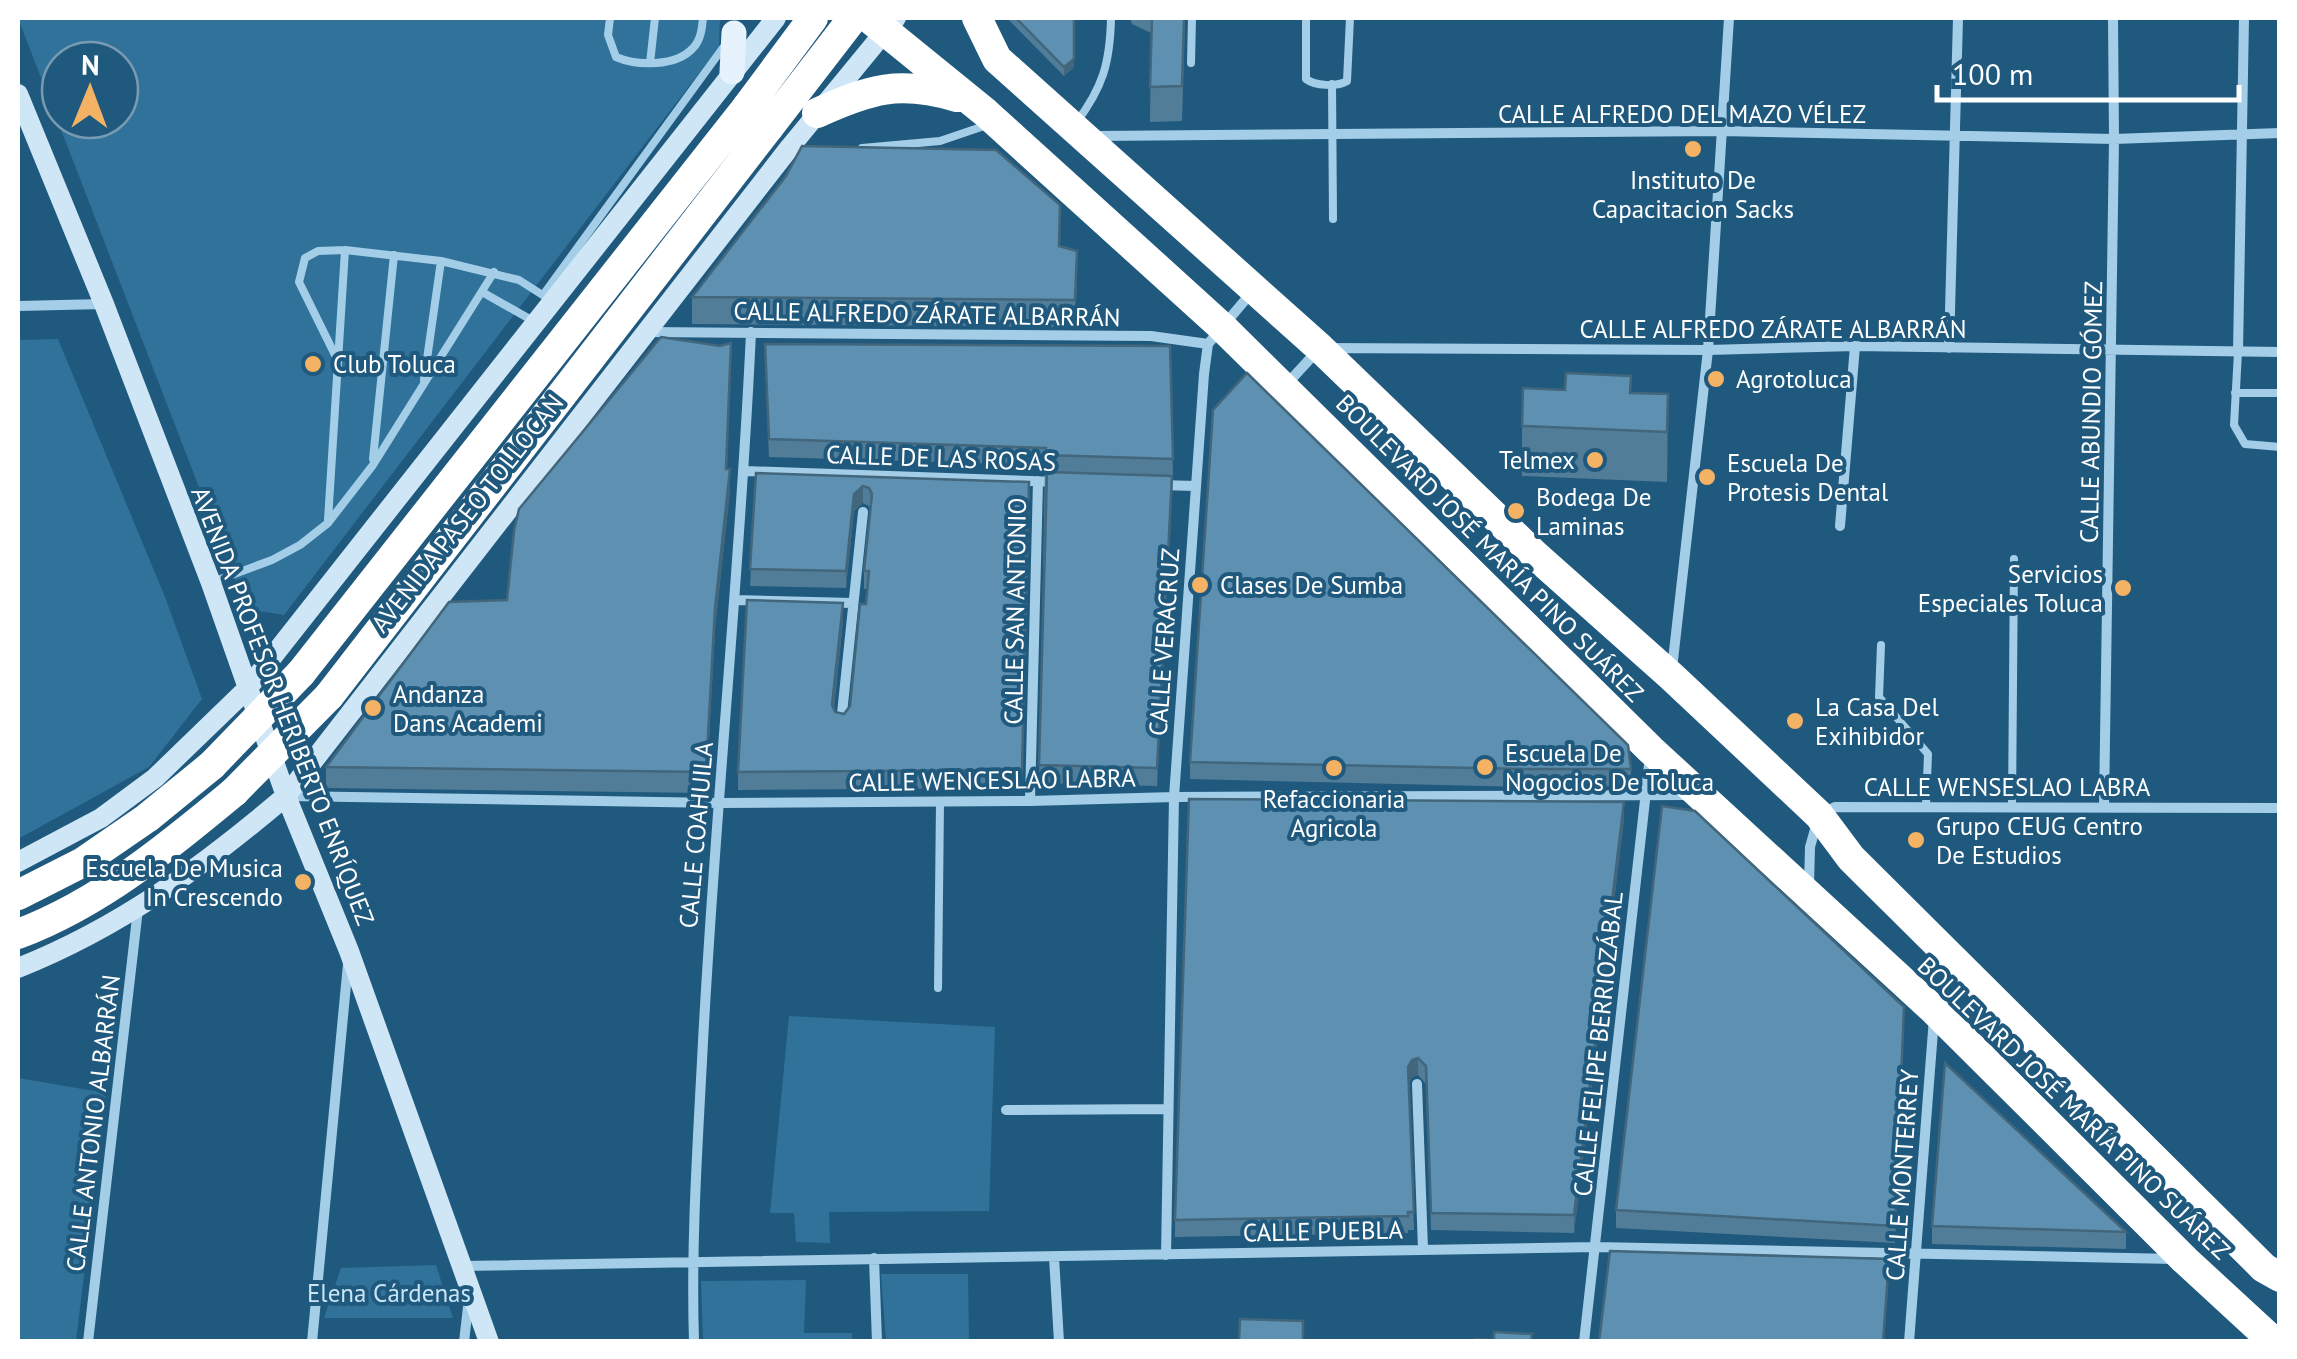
<svg xmlns="http://www.w3.org/2000/svg" width="2297" height="1359" font-family="'PT Sans',sans-serif">
  <style>
    .green { fill: #30729a; fill-rule: evenodd }
    .lines { fill: none; stroke-linecap: round; stroke-linejoin: round }
    .lane { stroke: #a4cee7; stroke-width: 8 }
    .street { stroke: #a4cee7; stroke-width: 10 }
    .secondary { stroke: #cee6f6; stroke-width: 20 }
    .primary { stroke: #e6f3fd; stroke-width: 25 }
    .highway { stroke: #fff; stroke-width: 30 }
    .highway-bridge { stroke: #fff; stroke-width: 30 }
    .wall { fill: #517d98 }
    .shaded-wall { fill: #42667c }
    .building { fill: #5e91b1; stroke: #42667c; stroke-width: 2.5 }
    .poi-dot { fill: #f4b265; stroke: #20597e; stroke-width: 4 }
    .labels { text-anchor: middle; dominant-baseline: central; stroke-width: 8; stroke-linejoin: round; paint-order: stroke }
    .street-label { font-size: 25px; fill: #fff; stroke: #20597e }
    .poi-label { font-size: 25px; fill: #fff; stroke: #20597e; text-anchor: start }
    .park-label { font-size: 25px; fill: #c8e4f5; stroke: #20597e }
  </style>
  <rect width="100%" height="100%" fill="#20597e"/>
  <path class="green" d="M18 18H720L719 47 284 615 246 609ZM60 60H120V120H60Z
    M58 339 165 597 202 699 149 767 18 839V340Z
    M789 1016 995 1027 989 1211 829 1212 830 1243 796 1242 794 1213H770Z
    M18 1078 106 1093 76 1341H18Z
    M436 1265 453 1318H324L341 1268Z
    M881 1274H968L969 1341H886Z
    M806 1280 804 1333H852V1341H703L701 1281Z"/>
  <g class="lines">
    <path class="lane" d="M610 18 608 35 616 57C637 66 676 67 693 48 701 40 702 28 703 18
      M1306 18V79C1315 86 1337 87 1347 81L1350 18
      M650 63 655 18
      M1191 63 1192 18
      M1332 84 1333 219
      M1076 123C1103 87 1110 63 1111 18
      M862 148 940 141 990 124
      M482 292 535 322
      M543 295 725 45
      M2238 352 2234 425 2245 444 2280 447
      M336 357 299 282 305 258 318 251 345 250 441 261 519 280 552 301
      M424 380 441 261
      M2235 393H2280
      M373 459 394 255
      M328 520 345 250
      M215 581 272 560 300 545 328 523 373 465 494 272
      M1881 645 1879 697 1928 754 1926 806
      M2012 807 2014 559
      M938 988 940 802"/>
    <path class="street" d="M1095 136 1721 131 2114 139 2280 133
      M18 306 104 304
      M646 332 1151 336 1208 344
      M1949 348 1958 18
      M2238 352 2244 18
      M1285 386 1320 348 1708 350 1855 346 2280 352
      M745 471 1058 482
      M1160 485 1195 486
      M1840 526 1855 346
      M735 600 853 603
      M1672 669 1708 350 1729 18
      M841 723 863 512
      M287 796 719 803 1030 801 1174 797 1690 795
      M1030 801 1038 481
      M2104 806 2114 139 2113 18
      M1809 885 1810 847 1819 815 1835 807 2280 808
      M1417 1084 1423 1249
      M1006 1110 1168 1109
      M1166 1255 1174 797 1204 374 1208 344 1251 293
      M1054 1257 1059 1342
      M874 1258 877 1342
      M463 1266 1596 1247 2175 1259
      M88 1342 138 909
      M312 1342 348 964
      M464 1342 469 1298
      M694 1342C691 1248 697 1154 702 1061 714 818 740 576 751 332
      M1584 1342 1650 756
      M1909 1342 1934 1018"/>
    <path class="secondary" d="M18 94 104 304 211 583 286 796 349 951 489 1342
      M18 862 101 818 155 778 247 689 776 18
      M18 968C121 927 202 867 286 796L790 147 896 18"/>
    <path class="primary" d="M732 72 734 33"/>
    <path class="highway" d="M869 18 986 113 1221 326 1651 750 1935 1011 2185 1260 2274 1342
      M977 18 997 59 1320 348 1535 555 1671 676 1819 815 1851 858 2264 1268 2280 1277
      M817 113C870 89 899 80 957 97
      M301 673 747 107
      M329 696 769 127
      M18 895 83 862 147 818 212 765
      M18 934C99 904 169 846 234 792"/>
    <path class="highway-bridge" d="M747 107 813 18
      M769 127 853 18
      M212 765 301 673
      M234 792 329 696"/>
  </g>
  <path class="wall" d="M1007 18H1074V67L1064 76Z
    M1130 18H1185L1182 121 1150 122 1151 33 1132 24Z
    M1060 246 1077 277 1075 327 692 324V297Z
    M1170 346 1173 476 1157 786 1039 783 1045 465 769 457 765 362Z
    M731 364 727 469 730 490 715 629 706 793 326 788V767L507 600Z
    M1631 393 1668 394 1667 482 1522 476V426Z
    M756 473 1029 482 1022 788 738 790V772L843 621 834 708 835 712 844 714 850 706 867 589H864V571L870 509 869 506 863 503 854 511 846 588 750 586Z
    M1190 762 1631 769V786L1529 787 1190 779Z
    M1624 819 1574 1233 1431 1230 1426 1084 1418 1075 1412 1077 1409 1083 1414 1230H1408V1233L1175 1237V1220Z
    M1904 1025 1895 1243 1616 1228V1210Z
    M1932 1226 2126 1232V1249L1932 1244Z"/>
  <path class="shaded-wall" d="M1074 59V67L1064 76V67Z
    M1077 251V277L1075 327V300Z
    M1668 394V445L1667 482V432Z
    M730 469V490L715 629 706 793 715 608Z
    M1172 476V494L1157 786V768Z
    M863 486V503L854 511 846 588V571L854 494Z
    M843 603V621L832 722V705Z
    M1624 802V819L1574 1233V1215Z
    M1418 1058V1075L1412 1077 1408 1084V1067L1412 1060Z
    M1889 1259V1277L1884 1342H1883Z"/>
  <path class="building" d="M1016 18H1074V59L1064 67Z
    M1152 18H1184L1182 86 1150 87Z
    M802 146 996 150 1060 205 1059 246 1077 251 1075 300 692 297 786 176Z
    M661 337 720 346 731 343 726 469H730L715 608 706 772 326 767 449 602 507 600 514 531 519 509Z
    M765 344 1170 346 1173 459 1045 455 1046 448 769 439Z
    M1247 373 1628 745 1631 769H1529L1190 762 1213 410Z
    M1566 373 1631 376 1630 393 1668 394 1667 432 1522 426 1523 388 1565 390Z
    M1047 472 1172 476 1157 768 1039 765Z
    M756 473 1029 482 1022 770 738 772 747 600 843 603 832 705 835 712 844 714 850 706 860 604H866L869 571H864L872 494 869 488 863 486 854 494 846 571 750 569Z
    M1189 799 1624 802 1574 1215 1431 1213 1426 1066 1418 1058 1412 1060 1408 1067 1414 1212H1408V1216L1175 1220Z
    M1662 806 1695 811 1904 1007 1895 1226 1616 1210Z
    M1945 1063 2126 1232 1932 1226Z
    M1610 1251 1889 1259 1883 1342H1599Z
    M1240 1319 1303 1321V1342H1239Z
    M1494 1332 1532 1334 1531 1342H1475V1339L1494 1340Z"/>
  <g class="poi-dot">
    <circle cx="1693" cy="149" r="10"/>
    <circle cx="313" cy="364" r="10"/>
    <circle cx="1716" cy="379" r="10"/>
    <circle cx="1595" cy="460" r="10"/>
    <circle cx="1707" cy="477" r="10"/>
    <circle cx="1516" cy="511" r="10"/>
    <circle cx="1200" cy="585" r="10"/>
    <circle cx="2123" cy="588" r="10"/>
    <circle cx="373" cy="708" r="10"/>
    <circle cx="1795" cy="721" r="10"/>
    <circle cx="1485" cy="767" r="10"/>
    <circle cx="1334" cy="768" r="10"/>
    <circle cx="1916" cy="840" r="10"/>
    <circle cx="303" cy="882" r="10"/>
  </g>
  <g class="labels">
    <g class="street-label">
      <text x="1682" y="114">CALLE ALFREDO DEL MAZO VÉLEZ</text>
      <text transform="translate(927 314) rotate(1)">CALLE ALFREDO ZÁRATE ALBARRÁN</text>
      <text x="1773" y="329">CALLE ALFREDO ZÁRATE ALBARRÁN</text>
      <text transform="translate(2091 412) rotate(-89)">CALLE ABUNDIO GÓMEZ</text>
      <text transform="translate(941 458) rotate(2)">CALLE DE LAS ROSAS</text>
      <text transform="translate(467 513) rotate(-52)">AVENIDA PASEO TOLLOCAN</text>
      <text transform="translate(1490 548) rotate(45)">BOULEVARD JOSÉ MARÍA PINO SUÁREZ</text>
      <text transform="translate(1015 611) rotate(-89)">CALLE SAN ANTONIO</text>
      <text transform="translate(1164 642) rotate(-86)">CALLE VERACRUZ</text>
      <text transform="translate(283 706) rotate(69)">AVENIDA PROFESOR HERIBERTO ENRÍQUEZ</text>
      <text transform="translate(992 780) rotate(-1)">CALLE WENCESLAO LABRA</text>
      <text x="2007" y="787">CALLE WENSESLAO LABRA</text>
      <text transform="translate(696 835) rotate(-85)">CALLE COAHUILA</text>
      <text transform="translate(1598 1044) rotate(-84)">CALLE FELIPE BERRIOZÁBAL</text>
      <text transform="translate(2074 1108) rotate(44)">BOULEVARD JOSÉ MARÍA PINO SUÁREZ</text>
      <text transform="translate(93 1123) rotate(-83)">CALLE ANTONIO ALBARRÁN</text>
      <text transform="translate(1902 1175) rotate(-86)">CALLE MONTERREY</text>
      <text transform="translate(1323 1231) rotate(-1)">CALLE PUEBLA</text>
    </g>
    <g class="poi-label">
      <text x="1693" y="180" text-anchor="middle">Instituto De<tspan x="1693" dy="29">Capacitacion Sacks</tspan></text>
      <text x="333" y="364">Club Toluca</text>
      <text x="1736" y="379">Agrotoluca</text>
      <text x="1575" y="460" text-anchor="end">Telmex</text>
      <text x="1727" y="463">Escuela De<tspan x="1727" dy="29">Protesis Dental</tspan></text>
      <text x="1536" y="497">Bodega De<tspan x="1536" dy="29">Laminas</tspan></text>
      <text x="2103" y="574" text-anchor="end">Servicios<tspan x="2103" dy="29">Especiales Toluca</tspan></text>
      <text x="1220" y="585">Clases De Sumba</text>
      <text x="393" y="694">Andanza<tspan x="393" dy="29">Dans Academi</tspan></text>
      <text x="1815" y="707">La Casa Del<tspan x="1815" dy="29">Exihibidor</tspan></text>
      <text x="1505" y="753">Escuela De<tspan x="1505" dy="29">Nogocios De Toluca</tspan></text>
      <text x="1334" y="799" text-anchor="middle">Refaccionaria<tspan x="1334" dy="29">Agricola</tspan></text>
      <text x="1936" y="826">Grupo CEUG Centro<tspan x="1936" dy="29">De Estudios</tspan></text>
      <text x="283" y="868" text-anchor="end">Escuela De Musica<tspan x="283" dy="29">In Crescendo</tspan></text>
    </g>
    <g class="park-label">
      <text x="389" y="1293">Elena Cárdenas</text>
    </g>
  </g>
  <rect width="2297" height="1359" fill="none" stroke="#ffffff" stroke-width="40"/>
  <g transform="translate(90 90) rotate(1)"><circle r="48" fill="#20597e" stroke="#799bb2" stroke-width="2.5"/>
  <path d="M0-8L18 38L0 25L-18 38Z" fill="#f4b265"/>
  <text y="-15" font-size="28" font-weight="bold" text-anchor="middle" fill="#ffffff">N</text>
  </g>
  <path d="M1937 85v15h302v-15" fill="none" stroke="#ffffff" stroke-width="5"/>
  <text x="1952" y="85" font-size="30" fill="#ffffff" stroke="#20597e" stroke-width="8" paint-order="stroke">100 m</text>
</svg>
